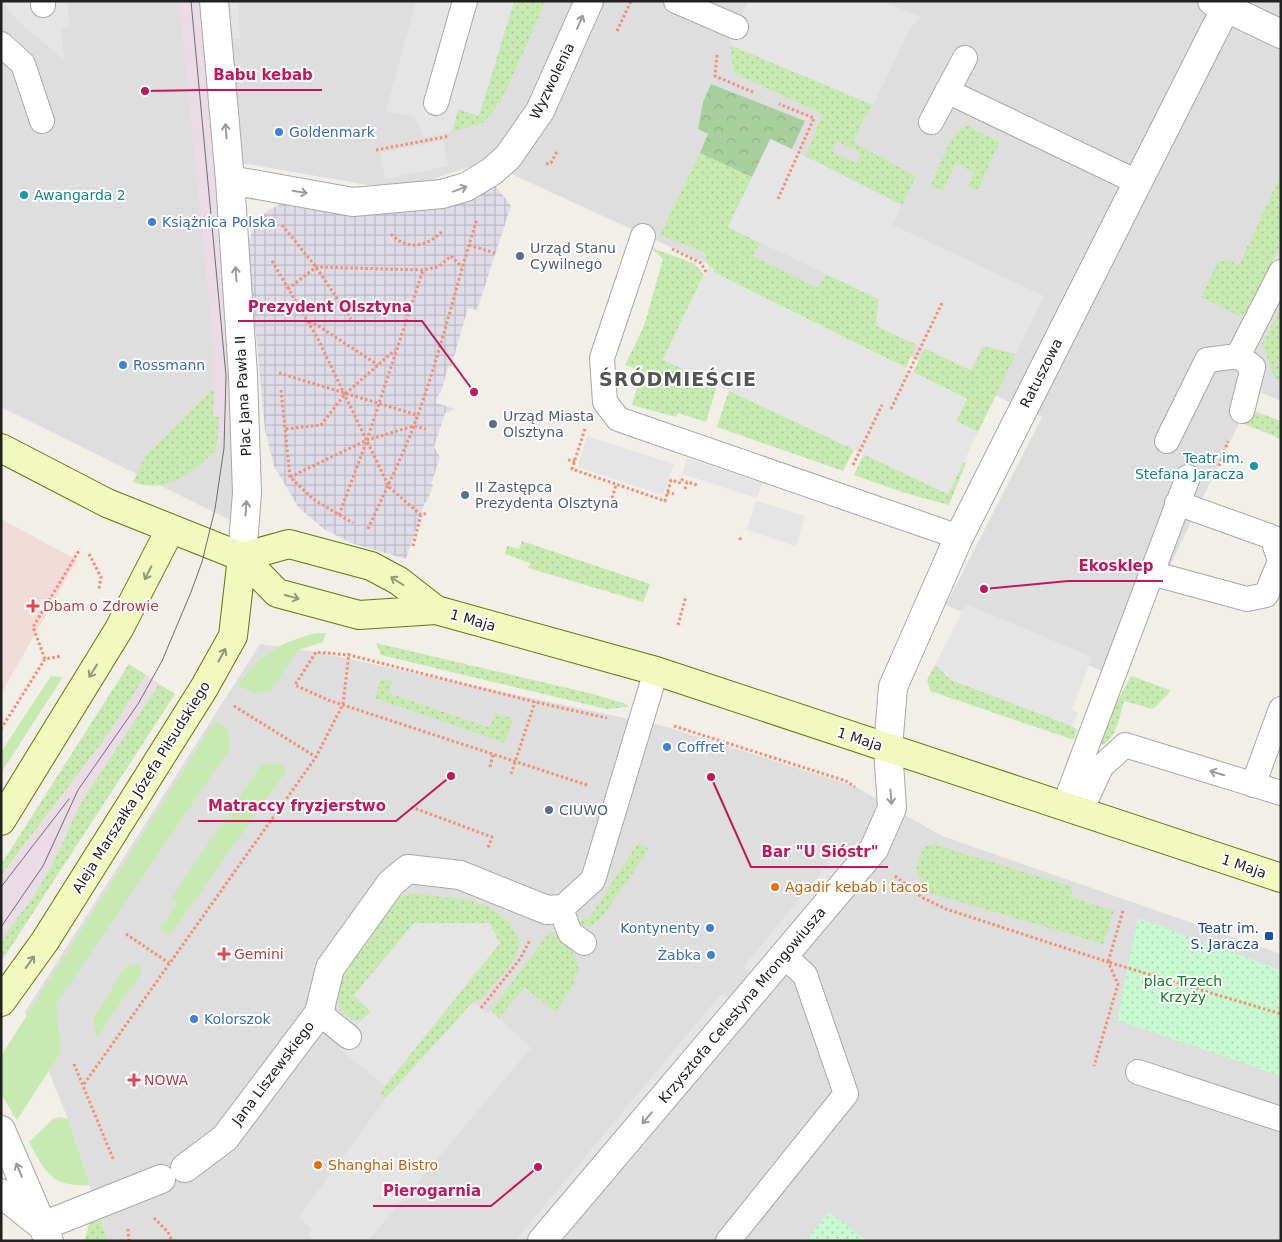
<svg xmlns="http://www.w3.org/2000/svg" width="1282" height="1242" font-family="'DejaVu Sans',sans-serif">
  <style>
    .residential { fill: #dfdede }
    .commercial { fill: #f1dcd9 }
    .industrial { fill: #eadbe6 }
    .grass { fill: url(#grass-dots); fill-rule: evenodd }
    .forest { fill: url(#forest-crowns) }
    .park { fill: url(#park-dots) }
    .garden { fill: #c7eab0 }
    .parking { fill: #e5e5e5 }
    .plaza { fill: url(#plaza-grid) }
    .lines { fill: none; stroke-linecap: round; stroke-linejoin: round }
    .lane-casing { stroke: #a8a8a8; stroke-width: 26 }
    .street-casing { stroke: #a8a8a8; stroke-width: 30 }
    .secondary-casing { stroke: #637907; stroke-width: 30 }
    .path { stroke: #f78d73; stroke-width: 3; stroke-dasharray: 2.5 2.5; stroke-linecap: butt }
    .lane { stroke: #fff; stroke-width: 24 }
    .street { stroke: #fff; stroke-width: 28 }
    .secondary { stroke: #f1f9bf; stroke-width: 28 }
    .tram { stroke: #6f6f6f; stroke-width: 1 }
    .oneway { stroke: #9b9b9b }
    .oneway2 { stroke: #939878 }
    .shop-dot { fill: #3f7fe0; stroke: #fff; stroke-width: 2 }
    .culture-dot { fill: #0f9aa8; stroke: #fff; stroke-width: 2 }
    .service-dot { fill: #5c6f8a; stroke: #fff; stroke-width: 2 }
    .health-dot { fill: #e0444e; stroke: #fff; stroke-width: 2 }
    .food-dot { fill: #e8710a; stroke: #fff; stroke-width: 2 }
    .transit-dot { fill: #1a4fb4; stroke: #fff; stroke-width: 2 }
    .labels { text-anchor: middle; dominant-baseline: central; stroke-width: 4; stroke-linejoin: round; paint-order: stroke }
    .street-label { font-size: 14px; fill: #212121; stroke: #fff }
    .shop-label { font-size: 14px; fill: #366cbe; stroke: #fff; text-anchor: start }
    .culture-label { font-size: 14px; fill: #0d838f; stroke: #fff; text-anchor: start }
    .service-label { font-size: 14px; fill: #4e5e75; stroke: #fff; text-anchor: start }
    .health-label { font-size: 14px; fill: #be3a42; stroke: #fff; text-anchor: start }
    .food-label { font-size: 14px; fill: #c56008; stroke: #fff; text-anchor: start }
    .transit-label { font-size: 14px; fill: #164399; stroke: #fff; text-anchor: end }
    .park-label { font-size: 14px; fill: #0e8122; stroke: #fff }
    .district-label { font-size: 19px; font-weight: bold; letter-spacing: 1px; fill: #545454; stroke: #fff }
    .leader { fill: none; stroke: #c2185b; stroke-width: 2 }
    .callout-dot { fill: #c2185b; stroke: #fff; stroke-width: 2 }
    .callout-label { font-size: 15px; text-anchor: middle; font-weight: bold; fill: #c2185b; stroke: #fff; stroke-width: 4; stroke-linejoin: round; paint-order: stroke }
  </style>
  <defs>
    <pattern id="grass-dots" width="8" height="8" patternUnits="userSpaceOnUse" patternTransform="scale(1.25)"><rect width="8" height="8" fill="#c7eab0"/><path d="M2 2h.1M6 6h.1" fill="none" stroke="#abc897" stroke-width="1.8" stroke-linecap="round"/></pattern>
    <pattern id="forest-crowns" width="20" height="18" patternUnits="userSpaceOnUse" patternTransform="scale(1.25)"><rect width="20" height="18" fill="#a8d09e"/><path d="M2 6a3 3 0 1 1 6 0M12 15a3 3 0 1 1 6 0" fill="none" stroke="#90b288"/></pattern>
    <pattern id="park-dots" width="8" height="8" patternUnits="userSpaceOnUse" patternTransform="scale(1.25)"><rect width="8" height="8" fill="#c8f9d0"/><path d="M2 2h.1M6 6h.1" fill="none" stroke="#acd5b2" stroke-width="1.8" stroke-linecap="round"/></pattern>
    <pattern id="plaza-grid" width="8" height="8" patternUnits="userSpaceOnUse" patternTransform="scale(1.25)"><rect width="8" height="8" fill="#dddce7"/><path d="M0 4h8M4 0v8" fill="none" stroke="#bdbcc6"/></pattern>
  </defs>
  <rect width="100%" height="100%" fill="#f1efe8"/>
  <path class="residential" d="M1 1H1281V401L1255 390 1121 667 1105 672 946 605 1042 417 485 162 397 190 241 163 256 533 1 407Z
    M260 644 316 652 667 727 854 786 942 836 1281 954V1241H108L68 1119 25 1012Z"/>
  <path class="commercial" d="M1 519 77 560 1 694Z"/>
  <path class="industrial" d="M179 1H204L233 419 216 448 219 417H213V343Z
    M146 675 159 684 80 804 54 861 36 893 1 940V877L109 733Z"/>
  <path class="grass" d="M514 1H546L501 101 484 122 452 132 458 109 479 116Z
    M730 45 873 105 865 115 854 143 916 176 902 205 805 156 823 114 734 73ZM836 141 861 153 856 163 831 151Z
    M966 125 1000 142 977 191 968 186 974 172 956 163 943 191 931 185C939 168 950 132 966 125Z
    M700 153 752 177 728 227 760 243 753 256 818 288 826 274 879 299 876 326 916 344 906 368 713 272 714 269 709 266 704 252 660 235Z
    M1281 174V244L1247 313 1240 316 1201 297 1218 261 1228 260 1239 265Z
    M650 247 695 264 704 275 663 359 717 385 706 422 678 413 676 417 632 405 642 371 625 365 644 326 663 259Z
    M1281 308V381L1275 378 1262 344Z
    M983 346 1016 354 978 432 956 421 967 399 913 372 925 348 971 370Z
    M729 390 854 449 843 471 717 427Z
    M211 391H214L213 416 219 417C218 426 219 439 216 448 214 453 207 458 203 462 183 480 159 492 133 482L146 455Z
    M1251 410 1281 421V439L1244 424Z
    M864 454 948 494 963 462 966 463 949 505 905 493 854 475Z
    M522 541 650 584 643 602 528 568 530 563 505 554 507 546 519 549Z
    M376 643 593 694 626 704 628 707 606 709 381 655Z
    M129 664 146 675 109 733 1 876V864L9 852Z
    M935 665 952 680 1072 726 1077 730 1074 740 930 691 927 680Z
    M1131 676 1170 690 1169 693 1153 709 1124 701C1119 717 1118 735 1103 745L1100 742 1099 735Z
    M381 678 392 681 389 693 490 728 495 713 513 719 505 743 375 698Z
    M159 684 175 694 1 962V940L36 893 54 861 80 804Z
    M638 843 649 849 602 917 591 927 575 922 584 917 588 920Z
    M933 844 1073 887 1071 897 1114 911 1103 944 930 893 924 888 916 869 924 846Z
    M413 893C430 896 472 899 485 905 503 913 526 934 516 955 510 969 491 987 480 1000L473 1002 386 1098 380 1093 385 1086 500 943 354 995 371 1011 362 1020H352L340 1009 336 986 399 897Z
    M550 931C592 961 581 976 555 1012L524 987 498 1019 491 1011Z
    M99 1215 108 1241H84L90 1221Z"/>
  <path class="forest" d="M711 84 805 121 792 149 770 139 752 177 700 153 708 134 698 129 703 102Z"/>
  <path class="park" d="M1138 918 1281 970V1076L1117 1020Z
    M829 1212 868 1241H805Z"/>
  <path class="garden" d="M317 633H326L323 642 298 650 270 691 254 694 238 685C261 654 280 642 317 633Z
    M51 676 63 677 1 773V752Z
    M215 721 227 728 230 748 56 1004 61 1052 17 1120 1 1094V1056Z
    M278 763 287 770 170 935 160 928 177 903 171 899 261 765Z
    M135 964 143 970 96 1039 93 1019 125 967Z
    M61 1117 68 1119 90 1185C51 1187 46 1173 29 1142L53 1119Z"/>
  <path class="parking" d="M1 1H67L70 27 61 28 64 60 19 22Z
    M222 1H238L240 39 225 40Z
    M416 1H514L479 116 458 109 452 132 424 138 415 117 386 111Z
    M749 1H881L921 17 911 27 873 105 730 45V40Z
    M771 139 902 205 893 225 1044 296 1016 354 983 346 971 370 876 326 878 299 728 227Z
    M443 140 448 166 385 179 380 153Z
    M709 266 714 269 713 272 967 399 956 421 978 432 948 494 663 360Z
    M587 436 674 464 663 495 577 467Z
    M687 458 762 483 757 498 682 474Z
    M756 501 805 516 796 546 747 530Z
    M966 604 1092 657 1072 710 1078 713 1072 726 951 680 935 665Z
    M837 853 848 862 755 975 744 966Z
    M414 923H489L500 943 385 1086 340 1049 362 1020 371 1012 354 995Z
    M722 993 733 1002 532 1241H515Z
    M473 1002 488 1014 491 1011 531 1048 368 1241H312L308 1234 312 1229 299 1217 386 1098Z"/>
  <path class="plaza" d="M495 185 511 206 477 310 468 308 451 367 448 366 441 393H439L436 403 455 409 445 413 434 447 440 457 431 484 433 485 427 502H425L406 559 351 543 324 529 298 507 274 466 265 430 249 259V241L253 229 267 211 287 201Z"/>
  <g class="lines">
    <g class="lane-casing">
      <path id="lane" d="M43 1V5
        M676 1 736 27
        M1 44 23 64 42 121
        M947 91 1137 182
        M436 103 465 1
        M931 122 965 58
        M643 236 602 358 605 402 618 419 959 537
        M1238 356 1253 367 1242 411
        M1167 441 1207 360 1238 356 1281 272
        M1151 573 1247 599 1266 595 1280 561 1272 537 1177 503
        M1253 785 1281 709
        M1064 806 1188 477
        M1081 811 1101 767 1125 745 1281 793
        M584 943 570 933 561 909 593 880 656 671
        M319 1013 349 1037
        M1138 1072 1281 1119
        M728 1241 846 1094 805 975 784 956"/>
    </g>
    <g class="street-casing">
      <path id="street" d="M214 1 230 180 243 375 247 493 242 557
        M1212 1 1281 34
        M230 180 353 202 442 194 466 187 491 172 508 157 540 111 589 1
        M1 1130 49 1241
        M185 1168 225 1138 319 1013 330 968 391 883 408 869 460 875 547 910 561 909
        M1 1193 41 1225
        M43 1226 161 1179
        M542 1241 874 849 892 808 888 748 893 687 959 537 1226 7"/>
    </g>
    <g class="secondary-casing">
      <path id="secondary" d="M1 448 107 503 242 557 277 593 359 615 436 610 656 671 1281 878
        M242 557 289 544 371 566 399 581 436 610
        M1 821 119 629 170 530
        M1 1002 45 941 204 688 233 636 242 557"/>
    </g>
    <path class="path" d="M617 31 631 1
      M717 55 715 76 755 93
      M376 150 450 136
      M546 164 551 163 557 151
      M778 199 814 118 779 104
      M282 225 316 267 351 319
      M391 234C407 251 428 247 443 230
      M469 245 495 253
      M672 249 701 263 706 272
      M272 261 318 339 389 487 421 515 427 513
      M288 289 316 267 423 270 438 267 451 256 462 267
      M309 322 317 325 378 365
      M279 373 417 415
      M281 390 290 477 313 499 353 523
      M891 409 942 303
      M286 429 321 425 345 394 395 350
      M585 429 572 469 665 501 671 480 681 483 683 477
      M568 460 575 461
      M853 465 882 405
      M1219 466 1228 441
      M290 477 367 440 414 426 426 429
      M685 489 687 482 697 485
      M667 492 674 494
      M612 498 616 485
      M339 515 367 440 423 270
      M368 529C383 495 400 462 413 428 439 360 455 288 477 219
      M740 540 741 535
      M413 546 421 515
      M89 554 101 577 99 589
      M678 625 686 596
      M45 659 33 627 80 549
      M234 706 316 757
      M674 726 846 781 855 787
      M1 729 45 659 61 656
      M490 767 493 755
      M511 774 535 702
      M587 785 328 700 295 685 316 652 349 655 535 702 607 718
      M411 807 492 837 488 848
      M895 876 923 898 946 909 1108 962 1118 984 1094 1066
      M1123 911 1108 962 1281 1014
      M126 934 169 963
      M481 1008 520 959 530 940
      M74 1064 114 1161
      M84 1084 316 757 343 704 349 653
      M154 1218 168 1232 172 1241
      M128 1229 129 1241"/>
    <use href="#lane" class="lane"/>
    <use href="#street" class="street"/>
    <use href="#secondary" class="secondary"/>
    <path class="tram" d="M1 887 69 799
      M1 927 43 866 78 790 138 704 162 661 191 592 202 562 215 509 224 448 226 376 191 1"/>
  </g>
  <defs><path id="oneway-shaft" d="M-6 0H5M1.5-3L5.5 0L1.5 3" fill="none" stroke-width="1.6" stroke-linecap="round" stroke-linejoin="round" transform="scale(1.25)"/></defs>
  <g class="oneway">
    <use href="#oneway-shaft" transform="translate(580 22) rotate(-66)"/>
    <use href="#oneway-shaft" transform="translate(226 131) rotate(-95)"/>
    <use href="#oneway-shaft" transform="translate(460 189) rotate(-20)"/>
    <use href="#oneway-shaft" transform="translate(300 192) rotate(10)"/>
    <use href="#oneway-shaft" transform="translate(236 274) rotate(-94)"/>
    <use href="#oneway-shaft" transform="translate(246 508) rotate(-86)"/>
    <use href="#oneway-shaft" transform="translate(1217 773) rotate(-163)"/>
    <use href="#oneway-shaft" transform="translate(891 797) rotate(86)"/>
    <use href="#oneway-shaft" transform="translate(647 1118) rotate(130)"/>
    <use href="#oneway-shaft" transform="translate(19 1170) rotate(-113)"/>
  </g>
  <g class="oneway2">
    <use href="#oneway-shaft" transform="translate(148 573) rotate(117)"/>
    <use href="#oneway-shaft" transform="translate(397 581) rotate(-148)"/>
    <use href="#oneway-shaft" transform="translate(292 597) rotate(15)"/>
    <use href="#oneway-shaft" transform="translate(222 655) rotate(-61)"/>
    <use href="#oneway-shaft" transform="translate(93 671) rotate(122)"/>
    <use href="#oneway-shaft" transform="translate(30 962) rotate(-54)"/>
  </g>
  <g class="shop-dot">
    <circle cx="279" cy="132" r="5"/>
    <circle cx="152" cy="222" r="5"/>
    <circle cx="123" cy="365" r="5"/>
    <circle cx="667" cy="747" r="5"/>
    <circle cx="710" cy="928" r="5"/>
    <circle cx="711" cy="955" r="5"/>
    <circle cx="194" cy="1019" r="5"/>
  </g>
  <g class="culture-dot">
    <circle cx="24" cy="195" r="5"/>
    <circle cx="1254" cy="466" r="5"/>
  </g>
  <g class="service-dot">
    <circle cx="520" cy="256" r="5"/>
    <circle cx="493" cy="424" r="5"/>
    <circle cx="465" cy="495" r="5"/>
    <circle cx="549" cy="810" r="5"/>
  </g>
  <g class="health-dot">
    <path d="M30.5 598.5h5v5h5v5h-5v5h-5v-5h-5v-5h5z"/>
    <path d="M221.5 946.5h5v5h5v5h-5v5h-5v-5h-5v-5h5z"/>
    <path d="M131.5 1072.5h5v5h5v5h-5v5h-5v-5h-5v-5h5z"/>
  </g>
  <g class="food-dot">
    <circle cx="775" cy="887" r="5"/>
    <circle cx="318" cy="1165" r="5"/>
  </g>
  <rect class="transit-dot" x="1264" y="931" width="10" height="10" rx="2.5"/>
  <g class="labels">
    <g class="street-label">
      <text transform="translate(552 81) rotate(-64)">Wyzwolenia</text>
      <text transform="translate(1041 373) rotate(-63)">Ratuszowa</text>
      <text transform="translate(243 396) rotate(-93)">Plac Jana Pawła II</text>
      <text transform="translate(473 620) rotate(16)">1 Maja</text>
      <text transform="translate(860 739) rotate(18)">1 Maja</text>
      <text transform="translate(141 787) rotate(-58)">Aleja Marszałka Józefa Piłsudskiego</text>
      <text transform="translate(1244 866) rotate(19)">1 Maja</text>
      <text transform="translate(742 1005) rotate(-50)">Krzysztofa Celestyna Mrongowiusza</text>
      <text transform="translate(273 1073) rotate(-53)">Jana Liszewskiego</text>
    </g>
    <g class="shop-label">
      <text x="289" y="132">Goldenmark</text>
      <text x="162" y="222">Książnica Polska</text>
      <text x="133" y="365">Rossmann</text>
      <text x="677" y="747">Coffret</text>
      <text x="700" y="928" text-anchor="end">Kontynenty</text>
      <text x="701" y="955" text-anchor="end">Żabka</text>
      <text x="204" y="1019">Kolorszok</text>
    </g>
    <g class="culture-label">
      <text x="34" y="195">Awangarda 2</text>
      <text x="1244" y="458" text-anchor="end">Teatr im.<tspan x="1244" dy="16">Stefana Jaracza</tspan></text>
    </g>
    <g class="service-label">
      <text x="530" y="248">Urząd Stanu<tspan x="530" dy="16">Cywilnego</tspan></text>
      <text x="503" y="416">Urząd Miasta<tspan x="503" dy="16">Olsztyna</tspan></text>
      <text x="475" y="487">II Zastępca<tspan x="475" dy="16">Prezydenta Olsztyna</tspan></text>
      <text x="559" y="810">CIUWO</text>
    </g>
    <g class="health-label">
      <text x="43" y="606">Dbam o Zdrowie</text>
      <text x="234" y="954">Gemini</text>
      <text x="144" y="1080">NOWA</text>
    </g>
    <g class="food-label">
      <text x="785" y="887">Agadir kebab i tacos</text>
      <text x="328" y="1165">Shanghai Bistro</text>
    </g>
    <g class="transit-label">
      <text x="1259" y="928">Teatr im.<tspan x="1259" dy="16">S. Jaracza</tspan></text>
    </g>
    <g class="park-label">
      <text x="1183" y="981">plac Trzech<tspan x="1183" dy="16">Krzyży</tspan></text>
    </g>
    <g class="district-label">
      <text x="678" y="379">ŚRÓDMIEŚCIE</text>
    </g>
  </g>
  <path class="leader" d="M145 91L203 90H322M474 392L422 321H238M984 589L1068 581H1163M451 776L396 821H198M711 777L751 867H888M538 1167L491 1206H373"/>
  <g class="callout-dot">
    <circle cx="145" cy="91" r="5"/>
    <circle cx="474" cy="392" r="5"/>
    <circle cx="984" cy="589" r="5"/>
    <circle cx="451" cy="776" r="5"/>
    <circle cx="711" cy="777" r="5"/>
    <circle cx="538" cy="1167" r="5"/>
  </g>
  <g class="callout-label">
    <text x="263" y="80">Babu kebab</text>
    <text x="330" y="312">Prezydent Olsztyna</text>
    <text x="1116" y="571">Ekosklep</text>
    <text x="297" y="811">Matraccy fryzjerstwo</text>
    <text x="820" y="857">Bar "U Sióstr"</text>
    <text x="432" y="1196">Pierogarnia</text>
  </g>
  <rect width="1282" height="1242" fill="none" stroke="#212121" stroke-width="5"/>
</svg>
